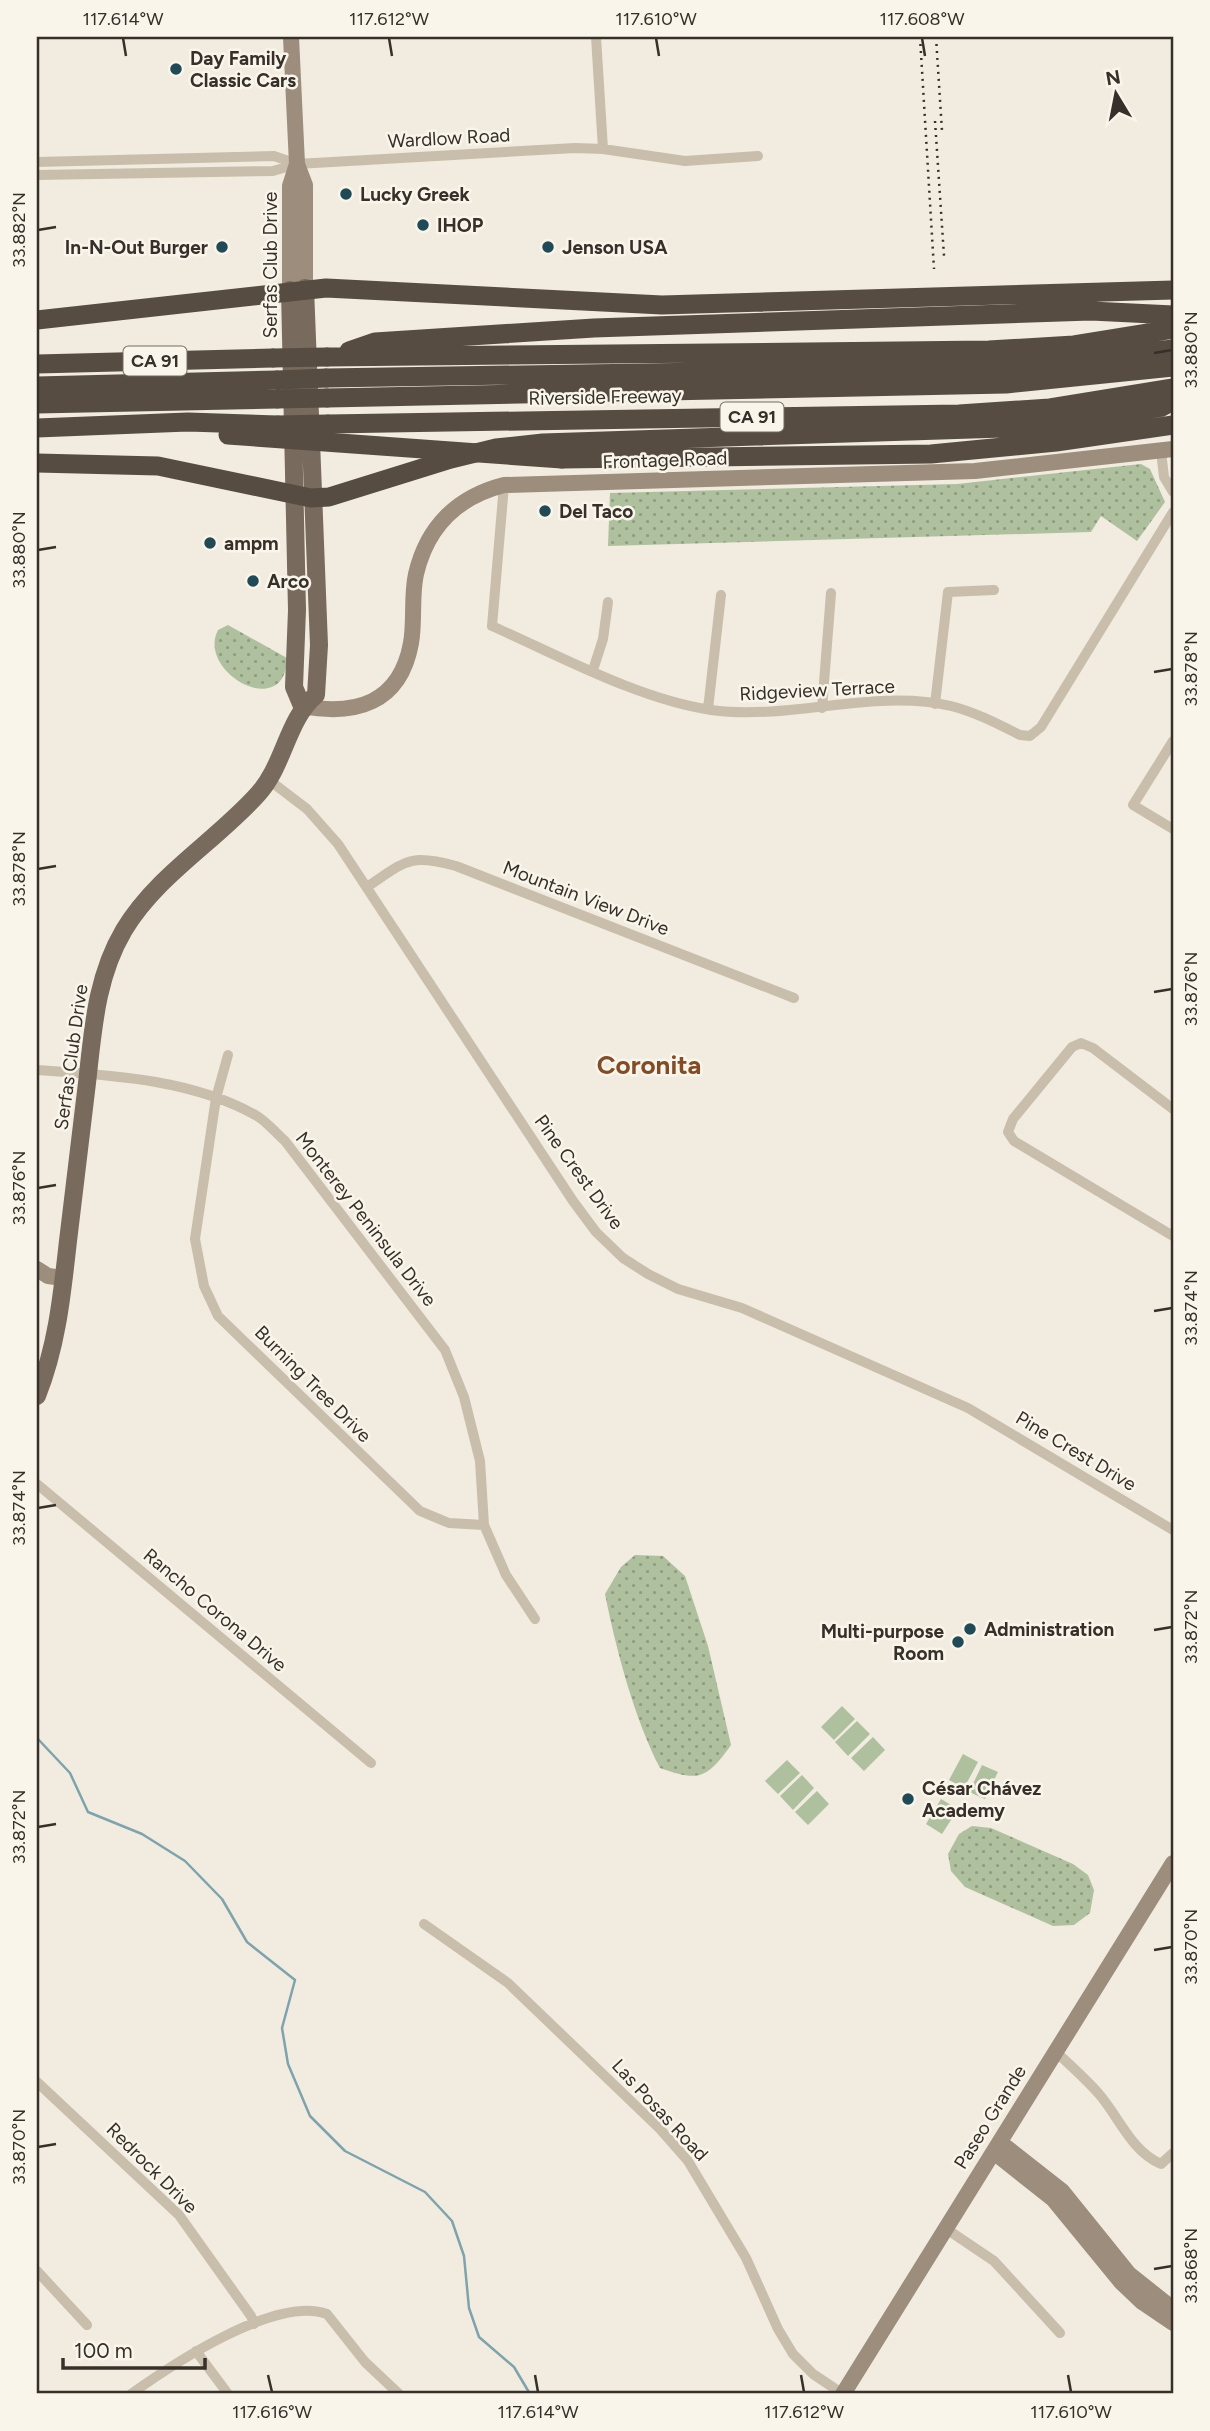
<svg xmlns="http://www.w3.org/2000/svg" width="1210" height="2431" font-family="Figtree,sans-serif">
  <style>
    .grass { fill: url(#grass-dots) }
    .green { fill: #afc09f }
    .lines { fill: none; stroke-linecap: round; stroke-linejoin: round }
    .stream { stroke: #7fa3ad; stroke-width: 2.5 }
    .street { stroke: #c9beab; stroke-width: 10 }
    .secondary { stroke: #9c8d7c; stroke-width: 16 }
    .primary { stroke: #786a5c; stroke-width: 18 }
    .highway { stroke: #574c42; stroke-width: 19 }
    .rail { stroke: #37302a; stroke-width: 2.5; stroke-dasharray: 2 5; stroke-linecap: butt }
    .highway-bridge { stroke: #574c42; stroke-width: 19 }
    .ticks { fill: none; stroke: #37302a; stroke-width: 2.5 }
    .poi-dot { fill: #224a56; stroke: #f9f5eb; stroke-width: 2.5 }
    .labels { text-anchor: middle; dominant-baseline: central; stroke-width: 5; stroke-linejoin: round; paint-order: stroke }
    .shield { fill: #f9f5eb; stroke: #716b64; stroke-width: 2 }
    .shield-label { font-size: 18px; font-weight: bold; fill: #37302a }
    .poi-label { font-size: 19px; font-weight: bold; fill: #37302a; stroke: #f9f5eb; text-anchor: start }
    .street-label { font-size: 19px; fill: #37302a; stroke: #f9f5eb }
    .district-label { font-size: 26px; font-weight: bold; fill: #814c28; stroke: #f9f5eb }
    .neatline { fill: none; stroke: #37302a; stroke-width: 2.5 }
    .ticks-label { font-size: 18px; text-anchor: middle; fill: #37302a }
  </style>
  <defs>
    <pattern id="grass-dots" width="8" height="8" patternUnits="userSpaceOnUse" patternTransform="scale(1.75)"><rect width="8" height="8" fill="#afc09f"/><path d="M2 2h.1M6 6h.1" fill="none" stroke="#8f9c82" stroke-width="1.8" stroke-linecap="round"/></pattern>
  </defs>
  <rect width="100%" height="100%" fill="#f1ecdf"/>
  <path class="grass" d="M1141 464 1150 469 1165 502 1137 541 1101 516 1091 532 608 546 610 493 957 484Z
    M228 625 287 658C286 722 196 673 218 630Z
    M635 1555 663 1556 685 1576 708 1646 731 1745C707 1779 699 1782 660 1768 634 1718 616 1649 605 1594L621 1567Z
    M972 1826 991 1828 1073 1864 1088 1875 1094 1890 1090 1913 1074 1925 1053 1926 965 1887 951 1871 948 1854 959 1834Z"/>
  <path class="green" d="M842 1706 855 1719 834 1740 821 1727Z
    M857 1721 870 1734 848 1756 835 1742Z
    M873 1737 885 1750 864 1771 851 1758Z
    M963 1754 978 1762 964 1788 949 1780Z
    M787 1760 800 1773 778 1794 765 1781Z
    M982 1765 998 1772 985 1799 969 1792Z
    M802 1775 814 1788 793 1810 780 1796Z
    M817 1791 829 1804 808 1825 795 1812Z
    M941 1799 958 1809 942 1834 926 1824Z"/>
  <g class="lines">
    <path class="stream" d="M37 1738 70 1773 88 1812 142 1834 185 1861 222 1899 247 1942 295 1980 282 2028 288 2064 310 2116 345 2151 425 2192 452 2221 464 2256 469 2308 479 2337 514 2367 530 2394"/>
    <path class="street" d="M596 37 603 149
      M37 162 274 156 297 164
      M37 175 273 171 297 164 575 148 603 149 685 161 758 156
      M1161 451 1164 477 1173 492
      M504 485 492 626C560 656 638 699 711 710 789 721 874 688 951 706 975 712 998 724 1020 735L1030 736 1041 727 1173 512
      M593 670 603 639 608 602
      M935 704 948 592 994 590
      M822 708 831 593
      M708 709 721 595
      M1173 741 1133 805 1173 829
      M269 780 307 809 338 844 573 1201 596 1232 623 1258 648 1274 678 1289 742 1308 968 1408 1173 1530
      M367 887C406 861 409 853 456 866L794 998
      M228 1055 216 1098 195 1239 204 1286 218 1316 420 1511 449 1523 484 1525
      M37 1070C109 1075 193 1079 257 1116 267 1122 276 1133 285 1141L445 1350 464 1397 480 1461 484 1525 506 1575 535 1619
      M1173 1109 1093 1048 1081 1043 1072 1047 1013 1119 1008 1132 1014 1141 1173 1236
      M37 1484 371 1763
      M424 1924 508 1983 660 2129 688 2161 746 2258 778 2329 793 2354 813 2374 843 2394
      M1055 2051C1070 2065 1086 2079 1099 2094 1119 2117 1131 2151 1161 2164L1173 2153
      M37 2082 179 2215 251 2316 254 2324
      M945 2228 994 2261 1060 2333
      M37 2271 87 2325
      M196 2351 228 2394
      M131 2394C173 2364 276 2295 327 2314L365 2362 399 2394"/>
    <path class="secondary" d="M291 37 297 164 305 185V288
      M290 290V186L297 164
      M302 706C355 716 400 704 411 643 415 621 411 596 416 574 427 527 457 497 504 485L975 471 1173 449
      M37 1269 48 1276 63 1278
      M997 2148 1000 2157 1053 2199 1121 2282 1142 2302 1173 2323
      M997 2148 1006 2147 1062 2191 1129 2274 1173 2309
      M843 2394 1173 1863"/>
    <path class="primary" d="M290 290 297 610 294 687 302 706
      M37 1396C57 1346 62 1295 68 1241 74 1188 81 1136 87 1083 93 1030 96 977 124 930 157 875 216 841 258 794 284 766 287 719 316 695L319 645 305 288"/>
    <path class="highway" d="M37 320 326 288 662 305 1173 290
      M349 351 375 342 594 328 1091 311 1173 315
      M327 357 989 350 1074 345 1173 329
      M37 364 273 358
      M326 378 1024 367 1173 349
      M37 386 277 380
      M327 398 1006 384 1173 367
      M37 404 277 399
      M328 424 959 414 1050 408 1173 388
      M37 428 188 422 278 425
      M562 459 931 454 1056 442 1173 425
      M37 463 158 466 311 498 329 497 451 459 496 448 543 443 1003 428 1061 423 1162 407 1173 401"/>
    <path class="rail" d="M920 37 934 269
      M936 37 942 131
      M935 121 944 256"/>
    <path class="highway-bridge" d="M273 358 327 357
      M277 380 326 378
      M277 399 327 398
      M278 425 328 424
      M228 435 562 459"/>
  </g>
  <path class="ticks" d="M123 38 126 56M389 38 392 56M656 38 659 56M922 38 925 56M38 230 56 227M1154 353 1172 350M38 550 56 547M1154 672 1172 669M38 869 56 866M1154 992 1172 989M38 1188 56 1185M1154 1311 1172 1308M38 1508 56 1505M1154 1630 1172 1627M38 1827 56 1824M1154 1950 1172 1947M38 2147 56 2144M1154 2269 1172 2266M268 2375 272 2392M535 2375 538 2392M801 2375 804 2392M1068 2375 1071 2392"/>
  <g class="poi-dot">
    <circle cx="176" cy="69" r="7"/>
    <circle cx="346" cy="194" r="7"/>
    <circle cx="423" cy="225" r="7"/>
    <circle cx="222" cy="247" r="7"/>
    <circle cx="548" cy="247" r="7"/>
    <circle cx="545" cy="511" r="7"/>
    <circle cx="210" cy="543" r="7"/>
    <circle cx="253" cy="581" r="7"/>
    <circle cx="970" cy="1629" r="7"/>
    <circle cx="958" cy="1642" r="7"/>
    <circle cx="908" cy="1799" r="7"/>
  </g>
  <g class="labels">
    <g class="shield">
      <rect x="123.5" y="346.5" width="63" height="29" rx="5"/>
      <rect x="720.5" y="402.5" width="63" height="29" rx="5"/>
    </g>
    <g class="shield-label">
      <text x="155" y="361">CA 91</text>
      <text x="752" y="417">CA 91</text>
    </g>
    <g class="poi-label">
      <text x="190" y="58">Day Family<tspan x="190" dy="22">Classic Cars</tspan></text>
      <text x="360" y="194">Lucky Greek</text>
      <text x="437" y="225">IHOP</text>
      <text x="208" y="247" text-anchor="end">In-N-Out Burger</text>
      <text x="562" y="247">Jenson USA</text>
      <text x="559" y="511">Del Taco</text>
      <text x="224" y="543">ampm</text>
      <text x="267" y="581">Arco</text>
      <text x="984" y="1629">Administration</text>
      <text x="944" y="1631" text-anchor="end">Multi-purpose<tspan x="944" dy="22">Room</tspan></text>
      <text x="922" y="1788">César Chávez<tspan x="922" dy="22">Academy</tspan></text>
    </g>
    <g class="street-label">
      <text transform="translate(449 138) rotate(-3)">Wardlow Road</text>
      <text transform="translate(270 265) rotate(-90)">Serfas Club Drive</text>
      <text transform="translate(605 397) rotate(-1)">Riverside Freeway</text>
      <text transform="translate(665 460) rotate(-2)">Frontage Road</text>
      <text transform="translate(817 690) rotate(-3)">Ridgeview Terrace</text>
      <text transform="translate(586 898) rotate(21)">Mountain View Drive</text>
      <text transform="translate(71 1057) rotate(-82)">Serfas Club Drive</text>
      <text transform="translate(579 1172) rotate(54)">Pine Crest Drive</text>
      <text transform="translate(366 1219) rotate(52)">Monterey Peninsula Drive</text>
      <text transform="translate(313 1384) rotate(45)">Burning Tree Drive</text>
      <text transform="translate(1076 1451) rotate(31)">Pine Crest Drive</text>
      <text transform="translate(215 1610) rotate(40)">Rancho Corona Drive</text>
      <text transform="translate(660 2110) rotate(47)">Las Posas Road</text>
      <text transform="translate(990 2117) rotate(-58)">Paseo Grande</text>
      <text transform="translate(152 2168) rotate(45)">Redrock Drive</text>
    </g>
    <g class="district-label">
      <text x="649" y="1065">Coronita</text>
    </g>
  </g>
  <rect width="1210" height="2431" fill="none" stroke="#f9f5eb" stroke-width="77"/>
  <g transform="translate(1116 94) rotate(350)" stroke="#f9f5eb" stroke-width="5" paint-order="stroke">
  <path d="M0-5L12 26L0 18L-12 26Z" fill="#37302a"/>
  <text y="-10" font-size="19" font-weight="bold" text-anchor="middle" fill="#37302a">N</text>
  </g>
  <path d="M63 2358v10h142v-10" fill="none" stroke="#37302a" stroke-width="3.5"/>
  <text x="74" y="2358" font-size="21" fill="#37302a" stroke="#f9f5eb" stroke-width="5" paint-order="stroke">100 m</text>
  <rect x="38" y="38" width="1134" height="2354" class="neatline"/>
  <g class="ticks-label">
    <text x="123" y="25">117.614°W</text>
    <text x="389" y="25">117.612°W</text>
    <text x="656" y="25">117.610°W</text>
    <text x="922" y="25">117.608°W</text>
    <text transform="translate(19 230) rotate(-90)" y="6">33.882°N</text>
    <text transform="translate(1191 350) rotate(-90)" y="6">33.880°N</text>
    <text transform="translate(19 550) rotate(-90)" y="6">33.880°N</text>
    <text transform="translate(1191 669) rotate(-90)" y="6">33.878°N</text>
    <text transform="translate(19 869) rotate(-90)" y="6">33.878°N</text>
    <text transform="translate(1191 989) rotate(-90)" y="6">33.876°N</text>
    <text transform="translate(19 1188) rotate(-90)" y="6">33.876°N</text>
    <text transform="translate(1191 1308) rotate(-90)" y="6">33.874°N</text>
    <text transform="translate(19 1508) rotate(-90)" y="6">33.874°N</text>
    <text transform="translate(1191 1627) rotate(-90)" y="6">33.872°N</text>
    <text transform="translate(19 1827) rotate(-90)" y="6">33.872°N</text>
    <text transform="translate(1191 1947) rotate(-90)" y="6">33.870°N</text>
    <text transform="translate(19 2147) rotate(-90)" y="6">33.870°N</text>
    <text transform="translate(1191 2266) rotate(-90)" y="6">33.868°N</text>
    <text x="272" y="2418">117.616°W</text>
    <text x="538" y="2418">117.614°W</text>
    <text x="804" y="2418">117.612°W</text>
    <text x="1071" y="2418">117.610°W</text>
  </g>
</svg>
